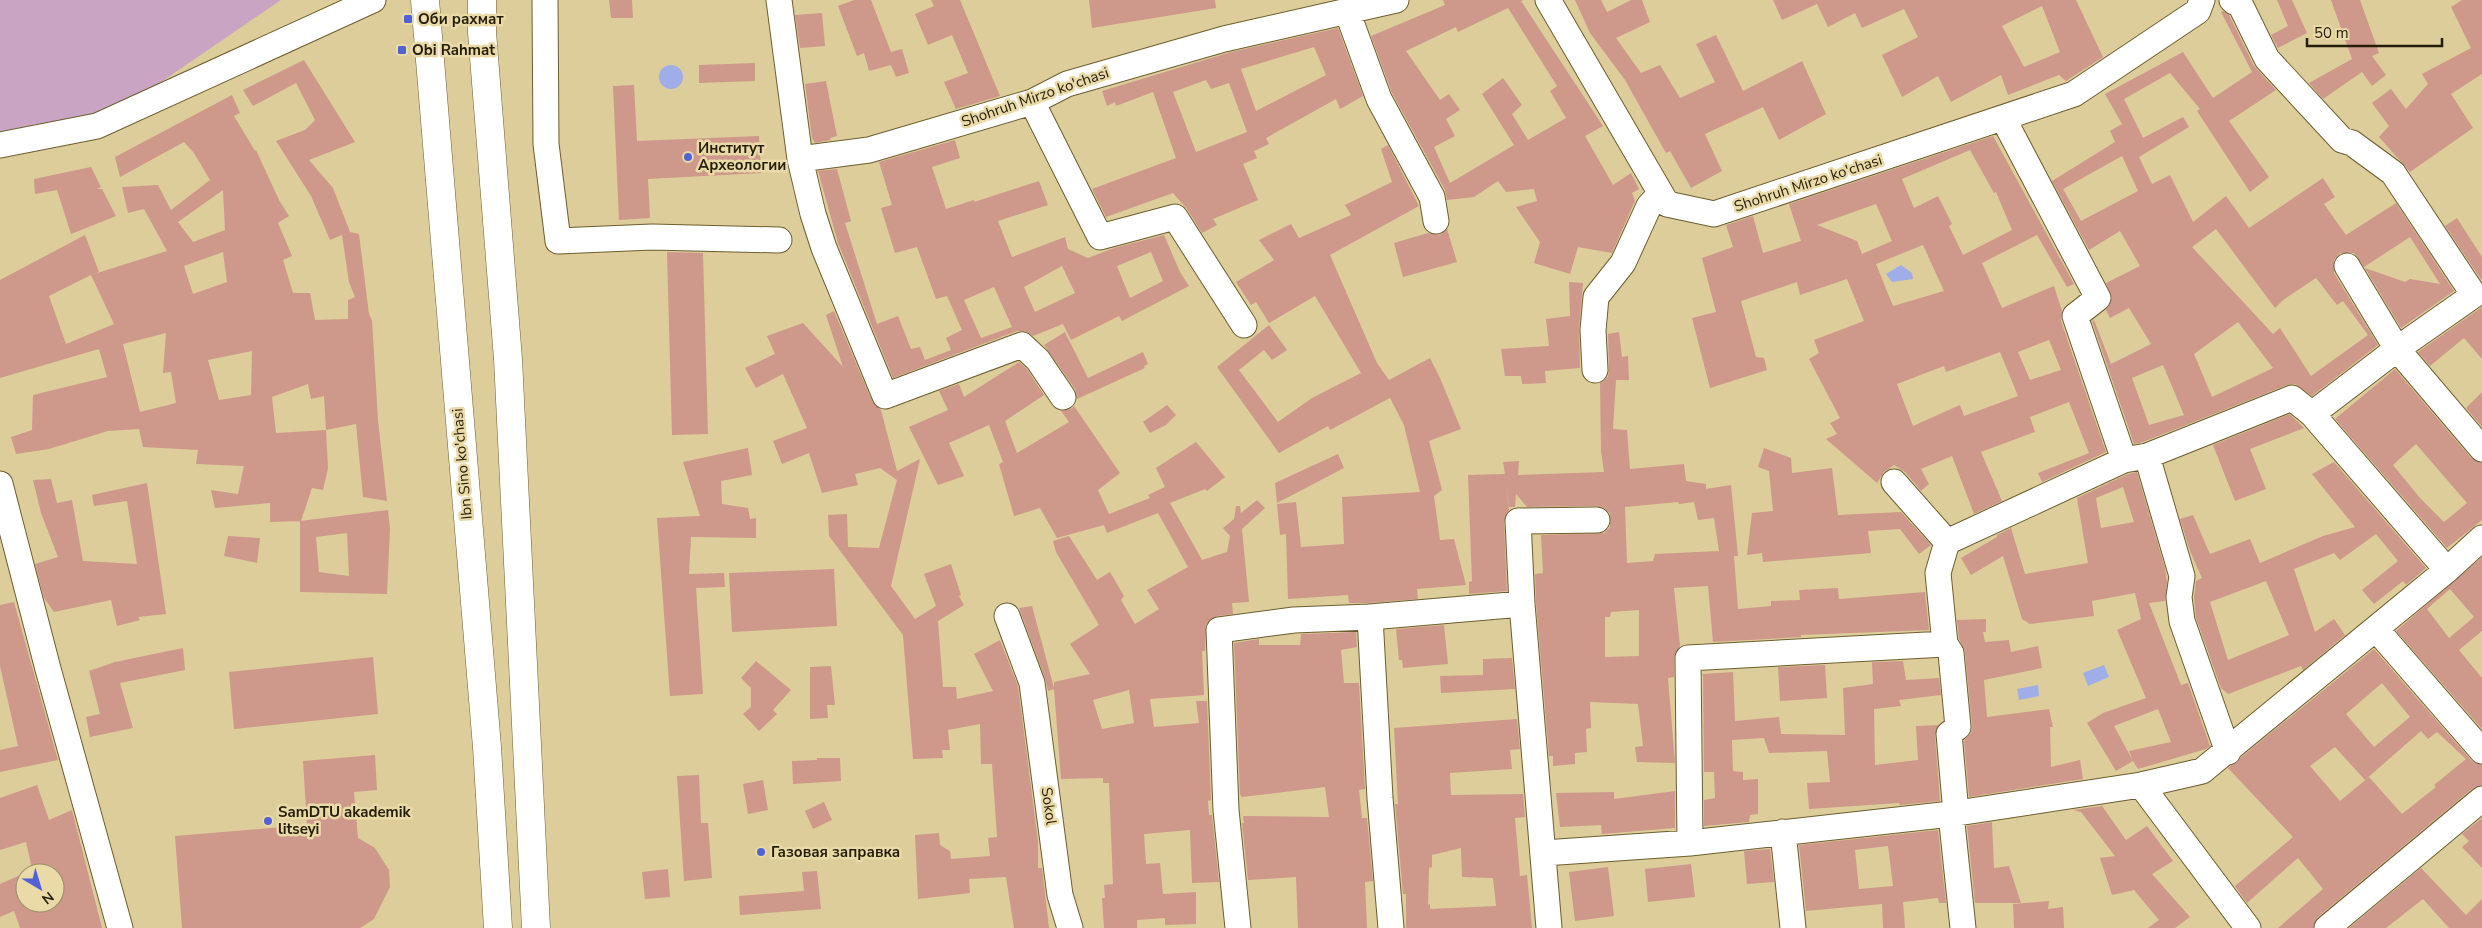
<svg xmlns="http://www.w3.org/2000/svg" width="2482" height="928" font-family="'Nunito Sans',sans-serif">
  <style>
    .green { fill: #caa5c3 }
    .water { fill: #9faee8 }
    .building { fill: #ce988b; fill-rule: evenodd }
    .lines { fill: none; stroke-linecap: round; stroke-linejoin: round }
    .minor-casing { stroke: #6c5e2e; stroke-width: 27 }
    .major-casing { stroke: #6c5e2e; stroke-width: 29 }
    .minor { stroke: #fff; stroke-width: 25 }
    .major { stroke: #fff; stroke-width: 28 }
    .poi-dot { fill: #5161d6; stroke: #eadaa7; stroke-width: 2 }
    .labels { text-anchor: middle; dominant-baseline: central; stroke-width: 5; stroke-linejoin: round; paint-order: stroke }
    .poi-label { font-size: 15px; font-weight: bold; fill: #231d09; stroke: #eadaa7; text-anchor: start }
    .street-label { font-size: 15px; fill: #231d09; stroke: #eadaa7 }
  </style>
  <rect width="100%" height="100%" fill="#ddcd9a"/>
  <path class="green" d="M0 0H281L97 126 0 137Z"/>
  <path class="water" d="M659 77a12 12 0 1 1 24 0a12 12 0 1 1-24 0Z
    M1901 265 1912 273 1913 279 1892 282 1886 274Z
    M2104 665 2109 677 2088 686 2083 673Z
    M2038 685 2039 696 2019 700 2017 689Z"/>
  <path class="building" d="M609 0H632L633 18H611Z
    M854 0H871L891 52 902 49 909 73 896 77 891 65 869 71 864 53 857 56 838 6Z
    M931 0H960L1000 96 956 109 944 82 968 73 952 35 928 45 915 14 934 6Z
    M1089 0H1215L1216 8 1092 28Z
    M1443 0H1524L1521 1 1603 126 1585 136 1613 185 1631 173 1639 189 1632 193 1635 201 1612 253 1578 247 1570 274 1534 263 1540 242 1516 207 1537 201 1534 189 1506 192 1498 181 1474 197 1447 200 1445 190 1392 93 1371 36 1445 5ZM1508 8 1557 86 1550 91 1566 118 1528 140 1512 114 1522 105 1503 78 1482 94 1514 145 1450 183 1434 147 1455 136 1446 119 1460 110 1449 94 1440 100 1406 51 1456 27 1458 32Z
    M1575 0H1601L1607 12 1631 0H1642L1650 22 1616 38 1641 73 1660 65 1680 98 1715 82 1696 44 1716 35 1743 91 1802 61 1826 114 1779 140 1763 107 1705 134 1722 171 1691 188 1670 151 1666 153 1625 80 1590 33Z
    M1773 0H2076L2103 57 2066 81 2059 75 2008 95 2001 75 1951 102 1938 76 1902 97 1882 55 1918 37 1904 9 1862 28 1855 13 1828 27 1817 4 1782 20ZM2042 6 2060 52 2024 67 2002 26Z
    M2277 0H2292L2307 33 2278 48 2271 35 2288 26Z
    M2331 0H2360L2379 53 2372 56 2386 75 2372 86 2362 72 2323 99 2309 83 2352 59Z
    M2462 0H2482V74L2451 94 2473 128 2410 172 2379 137 2389 126 2372 103 2391 89 2406 109 2428 84 2422 74 2471 48 2451 7Z
    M2223 11 2229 15 2254 66 2276 90 2229 121 2269 177 2250 192 2197 111 2200 109 2170 73 2124 99 2143 138 2183 117 2189 127 2139 157 2152 184 2170 175 2193 222 2226 196 2249 228 2323 178 2335 197 2324 204 2346 235 2396 203 2454 291 2401 328 2365 268 2405 282 2410 279 2440 284 2410 237 2364 267 2354 253H2340L2334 260V273L2378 345 2312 396 2295 384 2287 385 2143 442 2134 444 2092 321 2094 320 2111 364 2151 344 2129 308 2110 318 2106 310 2112 298 2106 283 2140 266 2120 231 2089 250 2052 181 2115 142 2110 131 2122 124 2105 94 2183 52 2213 98 2252 72 2221 12ZM2122 156 2138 191 2081 221 2063 189ZM2216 229 2275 308 2283 300 2316 278 2337 305 2343 301 2368 335 2311 376 2280 328 2273 334 2192 247ZM2238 322 2273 368 2212 397 2194 354ZM2163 365 2184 415 2149 425 2132 378Z
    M822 13 825 46 800 48 795 15Z
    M1338 28 1363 96 1340 109 1336 99 1266 138 1269 144 1254 151 1257 158 1243 164 1258 200 1213 219 1217 225 1202 233 1187 209 1173 193 1106 217 1092 189 1176 158 1153 92 1116 106 1115 102 1107 106 1102 91 1231 52ZM1314 47 1326 75 1256 111 1241 69ZM1206 80 1211 89 1229 83 1247 132 1196 152 1173 92Z
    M304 60 355 142 309 160 333 188 350 232 359 234 369 314 372 320 378 420 387 501 363 497 356 424 326 430 328 468 323 490 312 488 301 521 270 522V503L215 508 211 490 238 494 244 466 196 464 198 450 143 447 139 429 108 431 49 449 16 454 11 437 32 430 33 395 107 377 99 349 0 378V280L85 235 99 272 91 275 167 251 144 209 128 213 122 187 158 185 171 210 210 180 194 153 184 142 120 177 115 157 232 95 240 113 234 116 255 151 256 150 279 200 289 216 278 223 292 256 283 260 293 293H310L315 320 348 319V300L355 297 349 282 342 235 330 240 311 196 276 141 305 130 315 120 296 83 253 106 243 90ZM223 190 225 230 193 242 178 222ZM223 252 227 282 193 294 184 266ZM91 275 114 324 66 344 49 296ZM166 333 163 373 171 372 176 403 140 412 123 344ZM252 351 251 395 219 400 208 360ZM308 384 311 399 324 396 326 430 276 433 272 397Z
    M755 63V81L699 83V65Z
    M826 81 837 136 830 138 831 140 815 143 812 138 805 84Z
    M634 85 637 141 759 136 761 173 648 179 650 218 619 220 613 86Z
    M1993 136 2074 284 2067 287 2037 235 1982 263 2002 308 2054 286 2062 311 2061 321 2106 452 2042 482 2038 473 2089 453 2069 402 2030 417 2035 432 1981 452 2002 501 1974 514 1952 456 1921 469 1929 484 1921 491 1905 472 1894 465 1884 472 1877 483 1826 439 1837 434 1830 423 1840 418 1809 359 1819 353 1814 340 1864 321 1847 279 1800 295 1797 282 1741 301 1756 357 1764 358 1767 370 1710 388 1692 318 1716 312 1702 258 1733 247 1726 225 1753 216 1763 253 1801 241 1789 204ZM1970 150 1994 193 1996 192 2012 230 1963 255 1949 226 1952 224 1938 196 1914 208 1902 179ZM1876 204 1892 241 1862 254 1857 241 1817 225ZM1923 245 1944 291 1893 306 1876 264ZM2049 340 2061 370 2030 380 2018 352ZM2000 352 2018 396 1964 416 1960 405 1913 426 1897 384 1944 366 1946 372Z
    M955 140 960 158 932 167 946 209 974 200V202L1039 181 1048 205 998 221 1012 257 1065 237 1068 249 1088 258 1114 248 1164 235 1180 272 1189 286 1122 321 1119 316 1071 340 1063 324 1033 336 1025 331H1017L893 378 838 243 818 171 837 169 851 221 845 223 877 324 898 316 911 349 920 347 925 360 951 350 946 338 962 330 947 296 936 299 917 247 895 253 881 208 892 205 879 162ZM1151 252 1163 281 1130 298 1117 266ZM1062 266 1075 293 1035 312 1024 287ZM994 287 1012 327 981 338 964 300Z
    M1388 145 1419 206 1330 255 1377 363 1389 380 1430 358 1440 378 1461 429 1429 441 1442 490 1434 496 1440 540 1454 539 1466 585 1417 589 1418 599 1369 603H1349L1348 595 1288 599 1286 534 1280 535 1277 504 1296 502 1301 547 1344 544 1342 497 1420 492 1404 425 1390 398 1330 430 1328 426 1279 453 1217 367 1269 325 1287 350 1272 360 1264 350 1239 370 1278 422 1312 398 1361 373 1315 296 1269 323 1256 302 1251 305 1236 282 1274 260 1259 240 1291 224 1299 238 1351 215 1345 205 1392 182 1381 149Z
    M91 167 101 187 97 189H102L116 216 71 234 57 190 35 194 34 179Z
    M2457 218 2482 257V281L2445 226Z
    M1447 229 1457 262 1403 277 1394 243 1428 233 1439 235Z
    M667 252 703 253 708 434 672 435Z
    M1569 282 1583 283 1579 329 1580 368 1545 371 1546 383 1522 384 1521 376H1505L1501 349 1549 346 1546 319 1570 316Z
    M2482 307V359L2464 338 2430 366 2418 352Z
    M834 311 872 401 881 410 897 471 920 459 891 586 915 619 936 606 924 574 951 564 961 595 959 596 964 605 938 621 943 687H956L957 699 993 691 974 654 1000 640 1018 686 1038 841V868H1042L1049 928H1014L1006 877 969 879 970 893 918 899 915 835 939 833 940 845 950 851 951 859 990 856 988 838 997 837 992 764H981L980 724 948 730 950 750H942L943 758 913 759 903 635 829 536 828 515 847 514 848 547 879 548 897 480 880 468 855 474 858 485 822 493 809 453 782 464 773 441 807 428 783 374 756 388 745 368 775 354 767 336 803 323 843 367 826 315Z
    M1065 332 1088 378 1143 352 1148 364 1144 366 1145 368 1077 399 1075 389 1044 345Z
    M1619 332 1622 357 1628 356 1629 380H1616L1613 429 1627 430 1630 469 1684 464 1686 481 1706 484V489L1731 485 1738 556H1734L1738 609 1771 606V601L1800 600 1799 590 1838 588 1839 599 1925 592 1929 630 1801 635V637L1713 642 1708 586 1674 588 1680 646 1674 658V677L1668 678 1675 763 1637 762 1635 747 1643 746 1638 704 1590 702 1591 728 1586 729 1587 752 1575 753V764L1553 766V756H1549L1536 603 1535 574 1543 573 1541 535 1604 533 1610 527V513L1604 508 1597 506 1527 507 1516 494 1515 507H1509L1506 487 1509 510 1504 522 1507 591 1469 594V582L1472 581 1468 475 1505 474 1503 462 1519 461 1518 475 1604 472 1601 451 1600 383 1608 377 1609 370 1608 334ZM1678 502 1679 504 1694 502 1698 520 1714 518 1719 551 1655 554 1653 561 1627 563 1625 507ZM1639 610V656L1605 657V617H1610L1611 612Z
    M1019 362 1027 369 1044 395 1005 421 1017 453 1069 422 1061 411 1071 409 1074 406 1120 473 1098 490 1109 514 1150 498 1148 495 1165 487 1156 468 1196 442 1225 477 1207 491 1205 489 1170 503 1202 560 1227 552 1230 536 1223 528 1234 519 1236 506H1240L1241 513 1257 500 1265 508 1242 529 1249 602 1232 603 1233 614 1217 616 1206 624 1205 651H1202L1204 695 1150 699 1154 727 1199 723 1196 701H1207L1211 800 1208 801 1209 815H1212L1219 882 1192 883 1190 830 1144 834 1146 864 1160 863 1163 894 1196 892V924L1165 925V918L1137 920V928H1104L1102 898H1105L1104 885 1113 884 1109 783H1103V778L1061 779 1054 689 1048 691 1045 678 1019 608 1032 606 1054 688V682L1090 674 1070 644 1099 625 1056 552 1053 541 1069 536 1097 580 1110 572 1124 596 1121 600 1135 624 1159 609 1147 590 1188 567 1158 513 1107 533 1104 525 1057 538 1040 508 1014 516 999 464 1003 462 989 425 949 443 964 476 938 485 909 427 948 410 939 391 959 384 964 397ZM1129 690 1134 723 1102 729 1093 700Z
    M2395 369 2471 458 2482 463V520L2447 548 2335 419ZM2416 444 2467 503 2444 522 2420 498 2393 465Z
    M2482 392V427L2466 408Z
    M1167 405 1176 415 1166 425 1150 433 1143 422Z
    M2290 414 2304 428 2250 449 2266 489 2235 501 2213 445Z
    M748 448 752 475 721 481 722 504 748 508 750 519 756 518V538L691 537 689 574 724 573 725 587 696 588 703 694 670 696 657 518 700 516 683 462Z
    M1764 448 1791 458 1792 473 1832 468 1838 515 1901 512 1931 545 1919 554 1900 529 1868 531 1871 553 1763 562 1762 553 1747 555 1752 513 1773 511 1769 471 1758 467Z
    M1338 454 1344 468 1277 503 1275 483Z
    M2334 462 2426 568 2406 585 2403 581 2374 604 2362 590 2398 561 2376 534 2340 560 2334 553 2294 569 2315 632 2334 619 2345 635 2303 670 2301 666 2228 694 2221 688 2196 618 2194 597 2196 581 2202 578 2190 551 2180 519 2193 515 2210 554 2250 539 2260 563 2323 536 2355 527 2312 474ZM2266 581 2289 635 2228 660 2210 602Z
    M2137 472 2165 568 2167 582 2165 601 2149 603 2181 685 2188 683 2210 746 2206 749 2138 769 2133 761 2116 771 2087 723 2103 713 2146 698 2117 630 2141 619 2135 593 2092 601 2094 616 2030 624 2022 619 2003 556 1971 575 1961 558 1997 537V535L2011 528 2025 574 2088 563 2077 498 2128 474ZM2123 487 2134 522 2101 528 2096 498ZM2158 709 2171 742 2129 751 2133 761 2114 726Z
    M51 479 57 503 72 500 83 561 137 564 127 501 94 506 92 495 147 483 166 614 138 617 140 620 117 626 111 600 54 612 44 598 35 564 58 557 41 513 33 480Z
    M388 510 390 529 387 594 300 592V521ZM347 533 349 576 319 572 316 537Z
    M228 536 260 538 257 563 224 556Z
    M2482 557V631L2459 650 2482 678V729L2396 631ZM2450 589 2474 617 2449 638 2427 609Z
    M834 569 837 626 732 632 729 573Z
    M14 602 58 760 0 772V750L18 746 0 666V605Z
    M1986 619V632H1983L1985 642 2009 640 2011 652 2038 646 2042 668 1984 680 1987 717 2049 709 2053 727H2050L2051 767 2080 760 2083 779 1969 797 1964 741 1971 733 1972 726 1965 652 1959 639 1957 620Z
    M1444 625 1448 664 1403 668 1402 660H1399L1396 629Z
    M1356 632 1357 647 1341 650 1344 683H1359L1365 789 1359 790 1362 818H1367L1373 881 1365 882 1367 928H1298L1296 877 1248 880 1242 823H1244L1243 816 1329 817 1325 787 1242 797 1240 794 1234 643 1259 639V645H1300L1301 634Z
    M183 648 185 670 120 683 133 728 90 737 86 717 100 714 89 671 115 662Z
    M2374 649 2471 760 2482 765V785L2473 788 2318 917 2313 928H2278L2323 889 2298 858 2247 903 2235 886 2293 837 2228 768ZM2382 683 2410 717 2374 747 2346 714ZM2421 731 2428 739 2437 732 2466 759 2434 785 2436 787 2402 814 2369 777 2340 801 2310 766 2335 747 2365 780Z
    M373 657 378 714 234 729 229 672Z
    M1512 658 1515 689 1441 693 1440 676 1483 675V659Z
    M756 661 791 690 773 710 777 714 759 731 743 714 751 707V688L741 678Z
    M1903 661 1906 680 1939 678 1941 695 1899 700 1901 706 1874 709 1875 765 1918 760 1916 726 1939 725 1935 735 1940 801 1900 805 1899 803 1809 809 1807 783 1830 782 1827 751 1769 753 1764 738 1732 740 1733 771 1743 772V780L1758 779V814L1750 815 1749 822 1704 826V800L1715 798 1714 772H1704L1703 674 1733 672 1735 721 1779 717 1781 734 1845 735 1843 688 1873 684 1872 662Z
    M1825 665 1827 698 1780 701 1778 667Z
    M831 666 835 705H827L828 718 810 719V667Z
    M1517 719 1520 749 1510 750 1512 769 1450 773 1451 795 1523 794 1525 817 1515 818 1520 876 1527 875 1532 928H1406V894H1403L1395 804H1398L1394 728ZM1461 848 1462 877 1493 878 1496 906 1430 909V904L1428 905 1429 868 1432 867V855Z
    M375 755 377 790 354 792 358 838 375 848 389 870 390 887 374 919 360 928H182L175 836 307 825 303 761Z
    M817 758H840L841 781 793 784 792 761 817 760Z
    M699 775 701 823H708L712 878 684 881 677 776Z
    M763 780 768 810 748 814 743 784Z
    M37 785 49 820 72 810 102 928H20L14 911 0 917V884L25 873V903H55V873H33L26 842 0 850V798Z
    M1675 791V828L1602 834 1601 825 1560 827 1556 793 1614 792V799Z
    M824 802 832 820 813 829 805 811Z
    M2102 806 2126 840 2147 826 2173 861 2152 874 2190 917 2175 928H2148L2159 920 2134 890 2112 895 2100 858 2115 856 2081 812 2073 810Z
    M2482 818V868L2462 847 2469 841 2462 834Z
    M1992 822 1994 868 2009 866 2021 903H1975L1967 826Z
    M1938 830 1946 903H1939L1938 898 1903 902 1905 928H1883L1882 904 1806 911 1799 845ZM1888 846 1893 886 1859 889 1855 850Z
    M1770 849 1774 882 1747 884 1744 851Z
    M1691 864 1695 897 1648 902 1645 869Z
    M1608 867 1614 916 1575 921 1569 872Z
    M2421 868 2466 915 2482 899V928H2449L2423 899 2386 928H2349Z
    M668 869 670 897 645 899 642 872Z
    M817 871 821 909 740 915 739 896 804 891 802 872Z
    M2049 901 2048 909 2063 907 2064 928H2014L2013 904Z"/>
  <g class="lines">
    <g class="minor-casing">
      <path id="minor" d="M545 0 546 144 558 241 652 237 779 240
        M779 0 800 159 869 150 1032 102 1067 84 1224 39 1396 0
        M1548 0 1667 204 1714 214 2074 94 2198 11 2202 0
        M2232 0 2234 2H2239L2267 59 2342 140 2352 143 2393 173 2474 295 2397 349 2482 449
        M1347 11 1379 99 1432 197 1436 221
        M1032 102 1100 237 1175 217 1244 325
        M0 145 97 126 373 0
        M800 159 813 214 824 248 885 396 1022 345 1038 360 1063 397
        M1595 370 1593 330 1596 297 1623 263 1649 206 1660 194
        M2312 414 2397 349 2347 266
        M2147 456 2182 576 2179 597 2182 621 2228 752
        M2124 460 2147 456 2292 398 2312 414 2447 570
        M1894 482 1947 542 2124 460 2075 316 2098 298 2003 118
        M0 484 48 669 120 928
        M1007 616 1032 683 1060 895 1070 928
        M2376 629 2482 751
        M1945 644 1951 653 1958 727 1949 734 1956 813
        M2141 785 2248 928
        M1951 814 1963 928
        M1783 832 1793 928
        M1690 843 1688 658 1945 644 1938 573 1947 542
        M1544 853 1690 843 1951 814 2141 785 2202 771 2447 570 2482 538
        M1238 928 1226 810 1219 630 1294 620 1370 617
        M1391 928 1380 798 1370 617 1522 604
        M1549 928 1522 604 1518 521 1597 520
        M2327 928 2482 799"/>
    </g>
    <g class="major-casing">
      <path id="major" d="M425 0 487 747 498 928
        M482 0V32L508 359 536 928"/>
    </g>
    <use href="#minor" class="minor"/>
    <use href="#major" class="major"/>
  </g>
  <g class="poi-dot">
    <rect x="403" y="14" width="10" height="10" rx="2.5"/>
    <rect x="397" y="45" width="10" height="10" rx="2.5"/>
    <circle cx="688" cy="157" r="5"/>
    <circle cx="268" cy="821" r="5"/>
    <circle cx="761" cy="852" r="5"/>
  </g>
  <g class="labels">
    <g class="poi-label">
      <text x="418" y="19">Оби рахмат</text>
      <text x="412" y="50">Obi Rahmat</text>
      <text x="698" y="148">Институт<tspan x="698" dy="17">Археологии</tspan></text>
      <text x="278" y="812">SamDTU akademik<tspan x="278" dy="17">litseyi</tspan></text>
      <text x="771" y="852">Газовая заправка</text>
    </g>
    <g class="street-label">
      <text transform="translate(1035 97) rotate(-19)">Shohruh Mirzo ko'chasi</text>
      <text transform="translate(1808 183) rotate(-18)">Shohruh Mirzo ko'chasi</text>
      <text transform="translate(462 464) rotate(-95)">Ibn Sino ko'chasi</text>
      <text transform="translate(1049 806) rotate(82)">Sokol</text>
    </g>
  </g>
  <g transform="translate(40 888) rotate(142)"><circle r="24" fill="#eadaa7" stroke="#9a8e68"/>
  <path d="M0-4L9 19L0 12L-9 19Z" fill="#5161d6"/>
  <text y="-8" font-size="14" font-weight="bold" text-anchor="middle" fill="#231d09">N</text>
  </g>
  <path d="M2307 38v8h135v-8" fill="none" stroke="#231d09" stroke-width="2.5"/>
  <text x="2314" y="38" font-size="15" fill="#231d09" stroke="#eadaa7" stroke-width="4" paint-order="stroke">50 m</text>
</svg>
